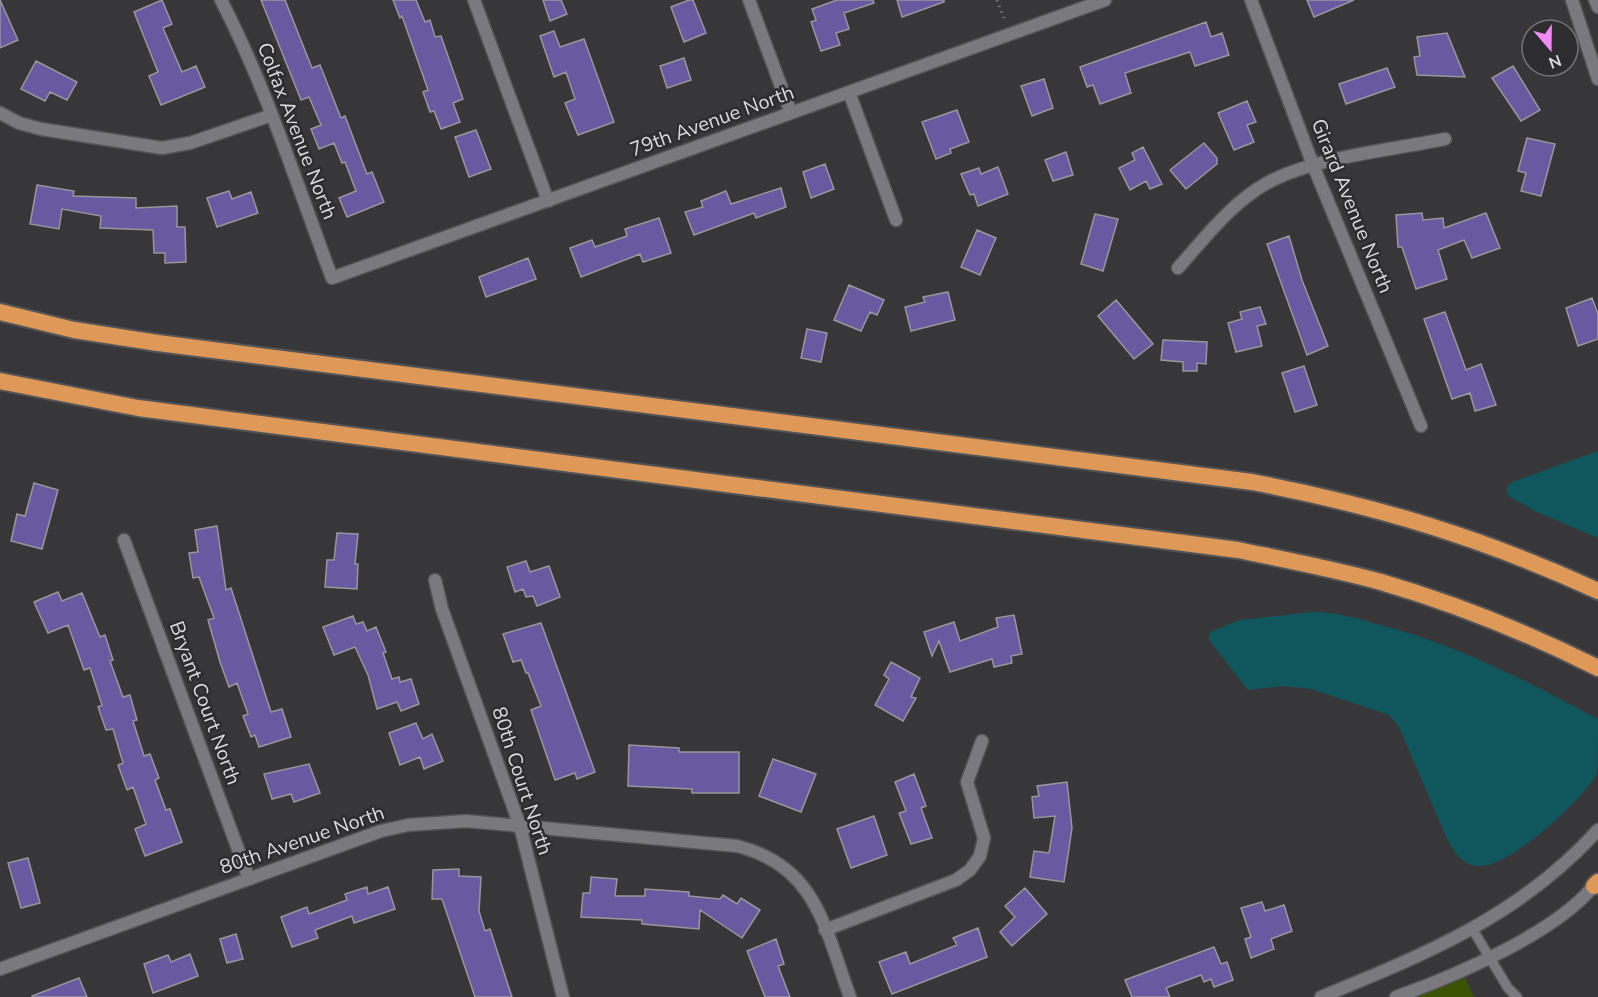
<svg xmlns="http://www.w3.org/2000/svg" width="1598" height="997" font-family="'Nunito Sans',sans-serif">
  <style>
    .green { fill: #3b5203 }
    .water { fill: #10575d }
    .building { fill: #685aa1; stroke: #97979b; stroke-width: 1.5 }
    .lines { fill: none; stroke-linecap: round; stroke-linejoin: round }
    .service-casing { stroke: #545356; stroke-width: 12 }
    .minor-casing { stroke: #545356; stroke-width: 15 }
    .tertiary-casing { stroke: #545356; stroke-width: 15 }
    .trunk-casing { stroke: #545356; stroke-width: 20 }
    .path { stroke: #717174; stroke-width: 3; stroke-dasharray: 1.5 4.5; stroke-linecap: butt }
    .service { stroke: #7a7a7e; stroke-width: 9 }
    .minor { stroke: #7a7a7e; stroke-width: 12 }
    .tertiary { stroke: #7a7a7e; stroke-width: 12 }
    .trunk { stroke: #de9858; stroke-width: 16 }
    .labels { text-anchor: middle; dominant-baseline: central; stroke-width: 5; stroke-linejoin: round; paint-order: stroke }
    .street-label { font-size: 20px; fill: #dbdbdd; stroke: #2d2d30 }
  </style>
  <rect width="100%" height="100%" fill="#37373a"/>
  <path class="green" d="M1465 977 1474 997H1410Z"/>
  <path class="water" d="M1598 451V538L1535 511 1508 496 1507 488 1512 482Z
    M1312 612C1337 612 1359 619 1384 626 1460 646 1528 682 1598 719 1598 731 1598 765 1597 774 1582 800 1509 869 1478 866 1463 865 1455 853 1448 841L1399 727 1389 715 1311 689 1282 686 1248 690 1209 640 1210 632 1240 620Z"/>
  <path class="building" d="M0 0 18 40 0 48Z
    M162 0 172 24 163 28 182 72 196 66 205 87 161 105 149 76 158 72 134 12Z
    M261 0H285L312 68 320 65 341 118 345 116 367 174 372 172 384 202 347 217 339 198 356 191 345 162 342 163 334 143 319 149 311 129 321 125 309 97 301 100Z
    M393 0H416L425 22 430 20 435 37 441 36 463 99 453 103 460 122 441 129 434 111 430 112 423 92 428 90 402 16 400 18Z
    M543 0H561L567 14 550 21Z
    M689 0H693L706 33 684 42 671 7Z
    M837 0H873L874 3 844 13 849 29 836 33 840 45 821 51 811 22 816 20 812 9Z
    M897 0H944V2L902 17Z
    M1307 0H1354L1314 17Z
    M1206 22 1211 37 1222 33 1229 55 1195 66 1190 52 1125 73 1131 93 1100 104 1093 85 1087 87 1080 67Z
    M554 31 560 47 584 39 614 122 578 135 565 103 575 99 566 72 554 77 540 36Z
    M1447 33 1465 77 1417 75 1414 57 1420 56 1417 37Z
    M684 58 691 80 667 88 660 66Z
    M36 61 77 82 67 100 50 92 45 101 21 89Z
    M1513 66 1540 110 1521 121 1492 78Z
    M1387 68 1395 87 1346 104 1339 84Z
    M1044 79 1053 108 1032 116 1021 86Z
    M1247 101 1256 122 1247 125 1254 142 1234 150 1218 113Z
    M957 110 969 142 950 149 951 153 936 159 922 122Z
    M476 130 491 169 469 177 455 137Z
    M1527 138 1555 144 1541 196 1521 191 1526 173 1518 171Z
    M1204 143 1217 158V164L1186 189 1170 170Z
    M1143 147 1162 184 1150 189 1146 181 1130 190 1119 168 1135 160 1132 153Z
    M1066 152 1073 175 1053 181 1045 160Z
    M825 164 834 189 811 198 803 172Z
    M998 167 1008 194 978 206 974 194 970 195 961 174 979 168 981 174Z
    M37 185 74 191 73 196 136 198V208L177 206V227H185L186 262 165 263V253H154L153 230 100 228 101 216 62 209 59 229 30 224Z
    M781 188 786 207 756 218 754 213 694 235 685 212 703 207 701 201 726 191 731 204Z
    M229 191 232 199 251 192 258 213 217 227 207 198Z
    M1422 213 1423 220 1443 218 1444 228 1486 213 1500 248 1472 258 1464 240 1438 250 1447 279 1416 289 1402 247H1398L1396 215Z
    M1095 214 1118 219 1103 271 1081 264Z
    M659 218 671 253 643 262 640 254 581 277 570 248 592 240 595 247 627 236 625 229Z
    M977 230 996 238 980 275 961 267Z
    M1289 236 1302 280 1328 346 1307 355 1267 244Z
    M528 258 536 279 486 297 479 277Z
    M849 285 884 300 877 315 870 312 861 331 834 320Z
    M948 292 955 320 911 331 905 307 925 302 923 297Z
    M1592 298 1598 314V339L1578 346 1566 308Z
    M1116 300 1153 344 1134 359 1098 316Z
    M1260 307 1266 324 1257 326 1262 346 1236 352 1228 323 1242 319 1240 312Z
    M1445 312 1466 370 1481 364 1496 405 1475 411 1470 393 1452 399 1424 319Z
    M807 329 827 333 821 362 801 358Z
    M1163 340 1207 342 1206 364 1197 363V371H1183V362L1161 360Z
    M1304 366 1317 405 1295 412 1282 373Z
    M34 483 58 490 42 549 11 541 17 514 25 516Z
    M217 526 226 590 231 588 271 712 282 709 291 737 259 747 255 735 251 737 243 716 248 714 237 683 229 687 220 662 208 620 214 618 199 577 193 578 189 553 198 552 195 530Z
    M337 533 358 534 355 564H358L357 589 325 587 327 560H334Z
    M526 561 530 572 549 566 560 597 537 606 533 596 526 597 523 589 515 592 507 567Z
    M58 592 62 601 82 593 100 637 105 635 113 660 110 661 123 697 130 695 137 720 133 721 144 756 150 754 159 778 155 780 166 810 170 809 182 842 145 856 135 829 146 824 133 787 127 790 118 765 123 763 113 729 106 730 98 707 102 705 90 668 84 670 68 625 48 633 34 602Z
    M1014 615 1022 654 1011 656 1012 663 994 667 992 659 950 672 939 641 932 656 924 632 954 622 960 641 998 627 996 618Z
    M353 616 356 624 363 622 367 631 376 627 386 652 383 653 392 679 399 677 400 682 411 679 419 704 401 711 397 702 377 709 368 675 355 647 334 655 323 627Z
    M541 623 595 772 577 779 575 773 555 780 531 710 541 706 528 673H526L521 660 513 662 503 634Z
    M891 662 920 678 911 697 916 698 903 721 875 705 889 679 884 675Z
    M416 723 423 739 432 734 443 761 424 769 420 757 400 765 389 733Z
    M629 745 679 748V752H739V793H692V789L628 786Z
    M773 759 816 774 801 812 759 796Z
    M309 764 320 793 294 802 291 794 272 799 264 774Z
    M914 774 926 806 921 808 932 838 911 844 899 813 906 811 895 782Z
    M1067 782 1072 828 1064 882 1030 877 1034 851 1049 853 1055 816 1034 818 1032 797 1039 796 1037 786Z
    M874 816 887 855 851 868 837 829Z
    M28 858 40 903 21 908 8 863Z
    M459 869V876L481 877 479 911 485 931 490 929 512 997H475L442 899H432L433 870Z
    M591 877 617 879 615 896H645V889L689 892V896L720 899 723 895 737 904 741 898 760 910 742 938 700 910 699 929 642 924V920L581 917 583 893H590Z
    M367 887 368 894 388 887 395 909 354 923 352 916 315 930 318 938 292 947 281 917 307 907 309 914 347 900 345 894Z
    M1025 888 1047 914 1012 946 1000 932 1015 917 1005 906Z
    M1262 902 1265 911 1284 905 1292 931 1271 939 1274 949 1251 958 1245 939 1251 937 1241 908Z
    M978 928 987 957 892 994 879 962 906 952 910 964 957 945 953 938Z
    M236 934 243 959 227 963 220 939Z
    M776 939 784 964 778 966 790 997H765L747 951Z
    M1214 947 1221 964 1227 962 1233 980 1214 987 1211 979 1204 982 1201 975 1166 988 1170 997H1132L1125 980Z
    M190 954 198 976 153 993 144 964 168 955 171 962Z
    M79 978 87 997H32V996Z"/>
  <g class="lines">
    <g class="service-casing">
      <path id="service" d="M1473 930 1508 988 1517 997"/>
    </g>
    <g class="minor-casing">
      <path id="minor" d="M221 0C267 89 297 185 332 278L1105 0
        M474 0 548 201
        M749 0 791 113
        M1251 0 1313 165 1421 426
        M849 92 896 220
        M0 113 19 123 41 129 162 148 190 143 272 115
        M1178 268C1205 238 1231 203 1267 183 1315 157 1391 150 1445 139
        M124 540 249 879
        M435 580 442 609 520 826 563 997
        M825 930 956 880 970 870 980 856 984 838 967 782 982 741
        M0 969 381 831 408 825 466 821 737 846C817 866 825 929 850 997"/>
    </g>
    <g class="tertiary-casing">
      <path id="tertiary" d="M1572 0 1598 79
        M1595 0 1598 7
        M1321 997C1426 954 1520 916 1598 830
        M1396 997C1452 977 1563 931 1598 880"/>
    </g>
    <g class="trunk-casing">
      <path id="trunk" d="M0 312 74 330 158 343 1252 482C1377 506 1483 538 1598 591
        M0 381 138 408 1238 550C1286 560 1334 569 1381 582 1456 604 1528 633 1598 668
        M1594 886 1598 882"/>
    </g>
    <path class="path" d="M997 0 1005 21"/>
    <use href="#service" class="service"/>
    <use href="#minor" class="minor"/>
    <use href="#tertiary" class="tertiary"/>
    <use href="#trunk" class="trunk"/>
  </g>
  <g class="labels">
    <g class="street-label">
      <text transform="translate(712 121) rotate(-20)">79th Avenue North</text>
      <text transform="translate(297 131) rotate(69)">Colfax Avenue North</text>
      <text transform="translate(1352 206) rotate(68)">Girard Avenue North</text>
      <text transform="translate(205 703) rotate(70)">Bryant Court North</text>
      <text transform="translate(522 781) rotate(72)">80th Court North</text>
      <text transform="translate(302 840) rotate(-19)">80th Avenue North</text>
    </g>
  </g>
  <g transform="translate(1550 48) rotate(160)"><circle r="28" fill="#2d2d30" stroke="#737375" stroke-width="1.5"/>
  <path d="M0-4.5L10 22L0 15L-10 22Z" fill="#f18af4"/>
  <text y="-9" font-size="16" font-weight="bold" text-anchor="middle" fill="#dbdbdd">N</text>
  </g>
</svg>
